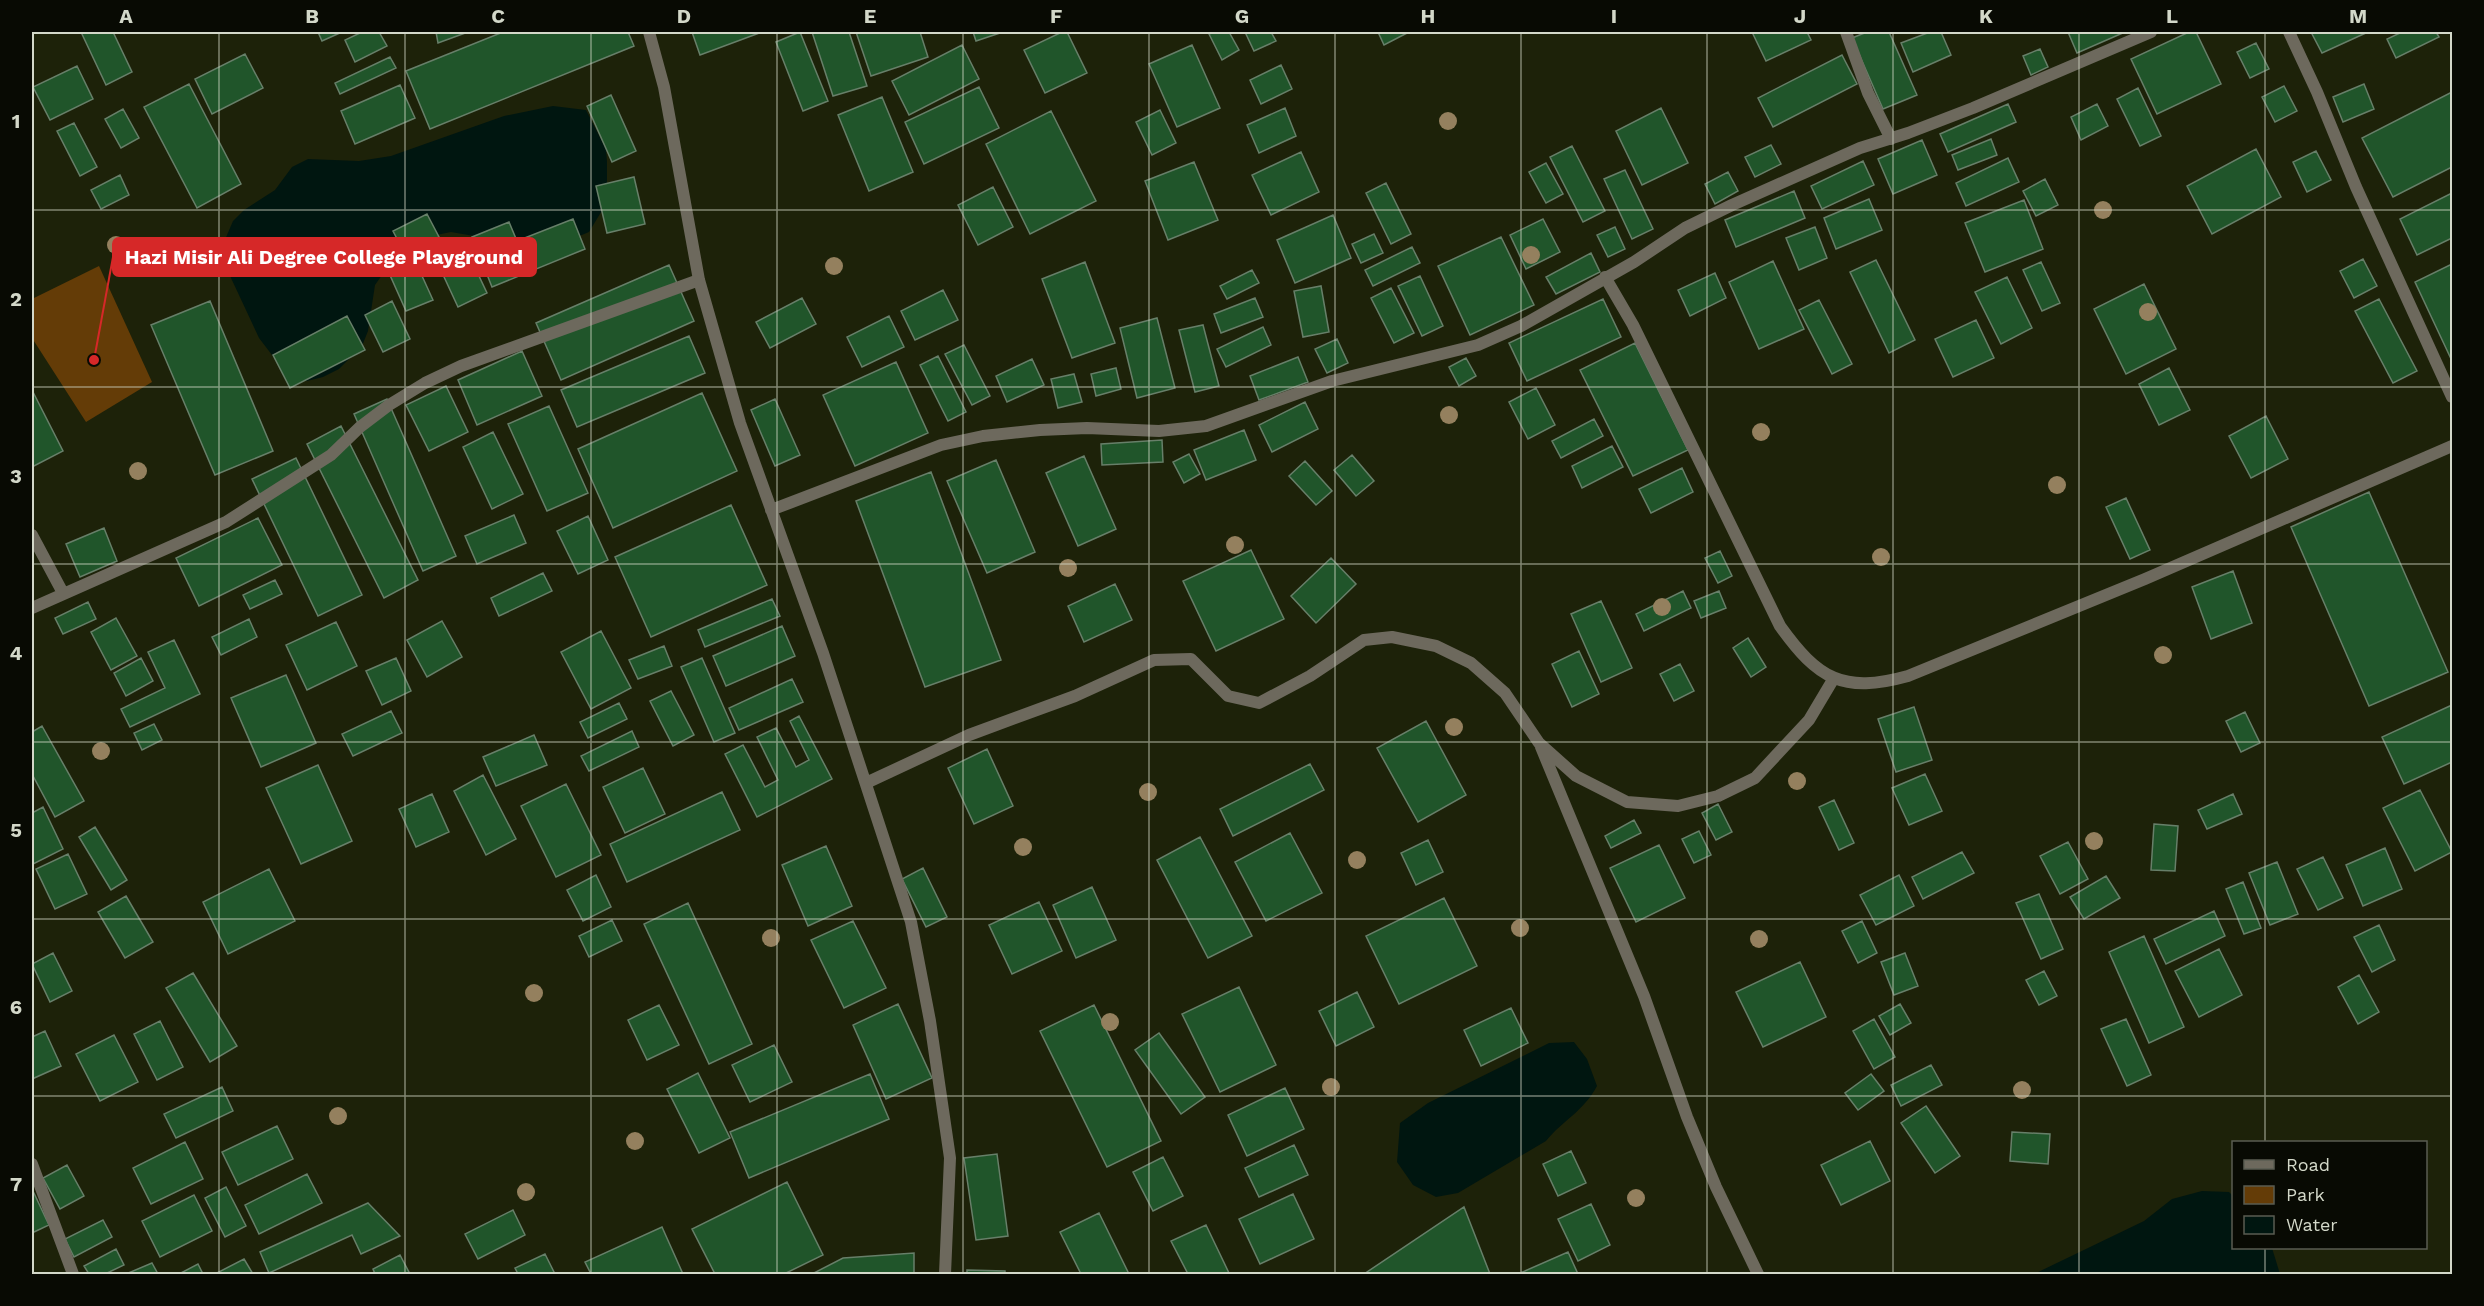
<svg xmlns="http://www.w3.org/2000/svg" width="2484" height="1306" font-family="'Work Sans',sans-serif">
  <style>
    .green { fill: #643c07 }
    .water { fill: #001610 }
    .building { fill: #20552a; stroke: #677f69; stroke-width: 1.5 }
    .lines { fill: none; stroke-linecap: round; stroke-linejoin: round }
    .street { stroke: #6d695d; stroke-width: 12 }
    .tree { fill: #94805e }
    .grid { fill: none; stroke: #d3d8c9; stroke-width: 1.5; stroke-opacity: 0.55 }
    .leader { fill: none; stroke: #d62828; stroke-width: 2 }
    .callout-dot { fill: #d62828; stroke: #080a03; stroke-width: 2 }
    .callout { fill: #d62828; stroke: #d62828; stroke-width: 2 }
    .callout-label { font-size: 20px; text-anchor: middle; font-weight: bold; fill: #fff }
    .neatline { fill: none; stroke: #d3d8c9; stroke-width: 2 }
    .grid-label { font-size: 20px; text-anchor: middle; font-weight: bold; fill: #d3d8c9 }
  </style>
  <rect width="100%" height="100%" fill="#1d2209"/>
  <path class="green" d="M99 266 152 382 86 422 32 338V299Z"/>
  <path class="water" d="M553 106 586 110 606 149 607 162V186L603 209 589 232 565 242 538 247 451 232 422 238 394 258 375 285 368 331 362 346 339 369 323 377 307 381 288 376 259 338 231 278 224 242 233 221 244 210 275 190 292 167 308 159 359 161 391 156 504 116Z
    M1574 1042 1587 1059 1597 1086C1583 1112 1563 1120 1546 1141L1458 1193 1436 1197 1413 1185 1397 1162 1400 1123 1428 1103 1549 1043Z
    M2202 1191 2229 1192 2233 1196 2234 1248H2272L2280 1274H2034L2144 1221 2172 1199Z"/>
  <path class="building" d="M81 32H113L132 72 106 85Z
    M318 32H342L322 41Z
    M362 32H379L387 46 355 62 345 40Z
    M436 32H468L438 43Z
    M503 32H628L634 46 430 129 406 71Z
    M692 32H762L700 55Z
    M800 32 828 101 803 111 776 42Z
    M812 32H849L867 86 833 96Z
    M856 32H920L928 57 871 76Z
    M973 32H1003L976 41Z
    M1062 32H1067L1087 73 1045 93 1024 50Z
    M1214 32H1229L1239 50 1222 60 1209 34Z
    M1245 32H1271L1276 41 1254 51Z
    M1378 32H1409L1384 45Z
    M1752 32H1807L1811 40 1766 61Z
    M1867 32H1889L1917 95 1883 109 1852 38Z
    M1930 32H1941L1951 55 1913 72 1901 43Z
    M2068 32H2125L2077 53Z
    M2189 32H2196L2221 84 2157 114 2131 59Z
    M2311 32H2368L2322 53Z
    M2402 32H2436L2439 37 2396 58 2387 39Z
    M2256 43 2269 69 2250 78 2237 52Z
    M962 45 979 79 909 115 892 81Z
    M1192 45 1220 108 1177 127 1149 64Z
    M2040 49 2048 67 2031 75 2023 56Z
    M245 54 263 88 212 114 195 79Z
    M1842 55 1857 84 1773 127 1758 98Z
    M390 57 396 68 340 94 335 83Z
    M1281 65 1292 89 1261 104 1250 80Z
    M77 66 93 99 50 120 33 87Z
    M189 84 241 184 197 208 144 107Z
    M2364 84 2374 109 2343 122 2333 97Z
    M400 85 415 118 355 144 341 111Z
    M2284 86 2297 111 2275 122 2262 97Z
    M979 87 999 128 924 164 905 122Z
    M2138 88 2161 136 2140 146 2117 99Z
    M2452 92V167L2393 197 2362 138Z
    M611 95 636 151 612 162 587 106Z
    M882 97 913 172 869 191 838 115Z
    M2008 104 2016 122 1948 152 1940 134Z
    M2097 104 2108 126 2081 140 2071 117Z
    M1285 108 1296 136 1259 153 1247 125Z
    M1661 108 1688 163 1642 185 1616 131Z
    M123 109 139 138 121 148 105 119Z
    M1160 110 1176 143 1152 155 1136 122Z
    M1051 111 1096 201 1030 234 986 144Z
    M74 123 97 167 80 176 57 131Z
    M1991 139 1997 155 1958 170 1952 155Z
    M1922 140 1937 175 1893 194 1878 159Z
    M1771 145 1781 164 1755 177 1745 157Z
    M1572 146 1605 211 1583 222 1550 157Z
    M2256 149 2281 197 2212 234 2187 186Z
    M2316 151 2331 180 2307 192 2293 162Z
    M1301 152 1319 192 1271 215 1252 175Z
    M2008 158 2019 182 1966 206 1956 183Z
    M1863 161 1874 185 1822 209 1811 186Z
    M1194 162 1218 220 1168 240 1145 181Z
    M1546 163 1563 194 1546 203 1529 172Z
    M1625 170 1653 229 1632 239 1604 179Z
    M1728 172 1738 191 1715 204 1705 184Z
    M120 175 129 195 101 209 91 190Z
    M634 177 645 224 607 233 596 186Z
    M2045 179 2058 205 2036 216 2023 191Z
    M1386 183 1411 234 1391 244 1366 193Z
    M993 187 1013 227 978 245 958 205Z
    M1794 191 1805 218 1736 247 1725 220Z
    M2452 193V238L2417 255 2400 219Z
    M1869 199 1882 230 1836 249 1824 218Z
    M2024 200 2043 249 1985 272 1965 223Z
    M427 214 439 237 405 254 393 231Z
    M1333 215 1351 258 1295 283 1277 240Z
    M573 219 585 249 492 287 472 237 509 222 517 241Z
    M1543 219 1560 252 1526 269 1510 235Z
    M1615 227 1625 249 1608 257 1597 235Z
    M1815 227 1827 258 1799 270 1786 238Z
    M1374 234 1383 253 1361 263 1352 244Z
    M1501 237 1534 305 1470 335 1438 266Z
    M461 238 487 293 458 307 432 251Z
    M407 243 433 300 406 311 381 255Z
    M1412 247 1420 263 1373 286 1365 270Z
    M1591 253 1600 272 1556 294 1546 277Z
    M2363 259 2377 286 2354 298 2340 271Z
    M1876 260 1915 340 1889 353 1850 272Z
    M1773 261 1804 329 1759 349 1729 282Z
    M1085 262 1115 343 1072 358 1042 279Z
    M2041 262 2060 303 2042 311 2023 270Z
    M2452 264V361L2415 282Z
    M669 265 694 321 561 380 536 323Z
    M1252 270 1259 283 1227 299 1220 286Z
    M1715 273 1726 298 1690 316 1678 290Z
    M1420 276 1443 326 1422 336 1398 286Z
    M2007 277 2032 328 2001 344 1975 292Z
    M2144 284 2176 349 2126 374 2094 309Z
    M1321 286 1329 332 1303 337 1294 291Z
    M1391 288 1414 333 1394 343 1371 298Z
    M943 290 958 320 915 340 901 311Z
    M802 298 816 324 770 348 756 322Z
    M1255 298 1263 317 1221 333 1214 314Z
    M1603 299 1621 337 1527 381 1509 343Z
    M2379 299 2417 371 2393 383 2355 311Z
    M1819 300 1852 364 1832 374 1799 310Z
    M210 301 273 451 215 475 151 325Z
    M392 301 410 339 383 352 365 315Z
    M347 316 365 350 290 388 273 355Z
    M889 316 904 347 862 367 847 337Z
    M1157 318 1175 388 1137 398 1120 328Z
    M1976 320 1994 358 1953 377 1935 339Z
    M1203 325 1219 386 1195 392 1179 330Z
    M1263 327 1271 345 1226 367 1217 349Z
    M689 336 705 373 577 427 561 390Z
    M1337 339 1348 363 1327 373 1315 349Z
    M1635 343 1688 450 1633 476 1580 370Z
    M964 345 990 396 972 405 945 354Z
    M522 351 542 396 477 425 458 380Z
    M938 356 966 412 948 421 920 365Z
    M1298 357 1308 382 1259 400 1250 376Z
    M1466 358 1476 376 1459 386 1449 367Z
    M1032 359 1044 385 1007 402 996 376Z
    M896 362 928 433 855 466 823 395Z
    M1116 368 1121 389 1096 396 1091 374Z
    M2169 368 2190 410 2159 425 2139 384Z
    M1074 374 1082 402 1058 408 1051 379Z
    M446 386 468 432 429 451 406 405Z
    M1536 388 1555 425 1528 439 1509 402Z
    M32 390 63 451 32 467Z
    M702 393 737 471 613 528 578 449Z
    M387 399 456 556 423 571 354 414Z
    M775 399 800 455 775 466 751 410Z
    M1305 402 1318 429 1272 452 1259 425Z
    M549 406 588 493 547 511 508 424Z
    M2266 416 2288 459 2251 478 2229 436Z
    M1594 419 1603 436 1561 458 1552 441Z
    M341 426 418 580 384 598 307 444Z
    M1244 430 1256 460 1206 480 1194 450Z
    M493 432 523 494 492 509 463 447Z
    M1162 440 1163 462 1102 465 1101 444Z
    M1612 446 1623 467 1582 488 1572 466Z
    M1189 454 1200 474 1184 483 1173 462Z
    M1352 455 1374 481 1356 496 1334 470Z
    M1084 456 1116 529 1078 546 1046 473Z
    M296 458 362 595 318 616 252 479Z
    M996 460 1035 552 987 573 947 481Z
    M1305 461 1332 491 1316 505 1289 476Z
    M1682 468 1693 492 1651 513 1639 489Z
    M931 472 1001 660 925 687 856 501Z
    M2369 492 2448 672 2369 706 2291 527Z
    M2126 498 2150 550 2130 559 2106 507Z
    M731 505 767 585 651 637 615 557Z
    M514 515 526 543 477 564 465 536Z
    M588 516 608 560 578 574 557 531Z
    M258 518 282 565 199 606 176 558Z
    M104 528 117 561 80 577 66 544Z
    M1251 550 1284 619 1216 651 1183 581Z
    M1720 551 1732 576 1718 583 1705 558Z
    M1331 558 1356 584 1316 623 1291 596Z
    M2233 571 2252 623 2211 639 2192 587Z
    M543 573 552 591 499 616 491 598Z
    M275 580 282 594 250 609 243 595Z
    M1115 584 1132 620 1084 642 1068 606Z
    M1683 591 1691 608 1644 631 1636 614Z
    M1719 591 1726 608 1701 618 1694 601Z
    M772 599 780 616 705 647 698 630Z
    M1601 601 1632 668 1601 682 1571 614Z
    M88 602 96 619 63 634 55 618Z
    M116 618 137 656 111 670 91 632Z
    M249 619 257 637 221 655 212 637Z
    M442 621 462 657 427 677 407 640Z
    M336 622 357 666 307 690 286 645Z
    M782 626 795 656 726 686 713 656Z
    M601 631 631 688 591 709 561 652Z
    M1748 638 1766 667 1751 677 1733 648Z
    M174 640 200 694 130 727 121 709 165 688 148 652Z
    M664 646 672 666 638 679 629 660Z
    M1579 651 1599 694 1572 707 1552 664Z
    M141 658 153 681 126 696 114 673Z
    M396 658 411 691 382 705 366 671Z
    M702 658 735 733 714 742 681 667Z
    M1680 664 1694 691 1674 701 1660 674Z
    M286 675 316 743 261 767 231 698Z
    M792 679 803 702 739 730 729 708Z
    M671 691 694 735 673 746 650 701Z
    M619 703 627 719 588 738 580 722Z
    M2452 705V762L2404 784 2382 737Z
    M1914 707 1932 760 1896 772 1878 719Z
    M391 711 402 733 353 756 342 734Z
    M2245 712 2260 743 2241 752 2226 721Z
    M799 716 832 779 757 817 725 754 743 745 765 787 778 780 757 737 776 728 796 767 809 760 790 721Z
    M1426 721 1466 795 1418 822 1377 748Z
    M154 724 162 740 142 750 134 733Z
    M42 726 84 801 55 817 32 774V732Z
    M632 731 639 747 589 771 581 756Z
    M534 735 547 765 496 786 483 757Z
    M987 749 1013 806 974 824 948 768Z
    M1310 764 1324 790 1233 836 1220 809Z
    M318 765 352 841 301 864 266 788Z
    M643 768 665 814 625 833 603 787Z
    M1925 774 1942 811 1909 825 1892 788Z
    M483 775 516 839 486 855 454 791Z
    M566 784 601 855 556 877 521 806Z
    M2420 790 2452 852 2415 871 2383 808Z
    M722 792 740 830 627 882 610 844Z
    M432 794 449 832 416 847 399 809Z
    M2233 794 2242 814 2207 829 2198 810Z
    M1834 800 1854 843 1839 850 1819 807Z
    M1718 804 1732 832 1716 840 1702 813Z
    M43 807 63 849 33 864 32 813Z
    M1634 820 1641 833 1611 848 1605 836Z
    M2154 824 2178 826 2175 871 2151 870Z
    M95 827 127 880 111 890 79 837Z
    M1699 831 1711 855 1694 863 1682 839Z
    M1290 833 1322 893 1266 921 1235 862Z
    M1200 837 1252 936 1208 958 1157 860Z
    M1428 840 1443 872 1416 885 1401 853Z
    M2068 842 2088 879 2060 894 2040 856Z
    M1659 845 1685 898 1636 922 1610 868Z
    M826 846 852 906 808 926 782 865Z
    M2385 848 2402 889 2363 906 2346 865Z
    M1962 852 1974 873 1923 899 1912 877Z
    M68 854 87 894 55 909 36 869Z
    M2323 857 2343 898 2318 910 2297 869Z
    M2277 862 2298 914 2270 925 2249 873Z
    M923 868 947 917 926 927 902 879Z
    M269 869 295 921 228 954 203 902Z
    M596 875 611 907 583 921 567 890Z
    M1899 875 1914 906 1876 925 1860 895Z
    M2106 876 2120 898 2084 919 2070 897Z
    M2243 882 2261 928 2244 934 2226 889Z
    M1092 887 1116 940 1076 958 1053 905Z
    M2039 894 2063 949 2041 959 2016 903Z
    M126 896 153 942 125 958 98 912Z
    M1444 898 1477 966 1399 1004 1366 936Z
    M1039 902 1062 951 1012 974 989 925Z
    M688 903 752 1044 709 1064 644 924Z
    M2214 911 2225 936 2166 964 2154 939Z
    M612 920 622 941 589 957 579 936Z
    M853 921 886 988 844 1008 811 940Z
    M1862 921 1877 953 1858 963 1842 931Z
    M2379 925 2395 960 2372 972 2354 937Z
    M2144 936 2184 1027 2149 1043 2109 952Z
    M2219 949 2242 995 2199 1017 2175 971Z
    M53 953 72 991 50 1002 32 964Z
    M1905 953 1918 986 1894 995 1881 962Z
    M1800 962 1826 1017 1763 1047 1736 992Z
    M2044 971 2057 996 2039 1005 2026 980Z
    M193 973 237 1046 210 1062 166 988Z
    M2359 975 2379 1012 2358 1024 2338 987Z
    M1239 987 1276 1065 1220 1092 1182 1014Z
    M1357 992 1374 1027 1336 1046 1319 1011Z
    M898 1004 932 1078 886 1099 853 1025Z
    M1900 1004 1911 1023 1890 1035 1879 1016Z
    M659 1005 679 1045 647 1060 628 1020Z
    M1094 1005 1161 1141 1107 1167 1040 1031Z
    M1511 1008 1528 1043 1481 1066 1464 1030Z
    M1874 1019 1895 1057 1874 1069 1853 1031Z
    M2126 1019 2151 1075 2127 1086 2101 1029Z
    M160 1021 183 1067 157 1080 134 1034Z
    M45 1031 61 1066 32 1079V1037Z
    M1159 1033 1205 1097 1181 1114 1135 1050Z
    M114 1035 138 1082 100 1101 76 1054Z
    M774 1045 792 1082 750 1102 732 1065Z
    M1931 1065 1942 1085 1901 1106 1891 1085Z
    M698 1073 730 1138 699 1153 667 1089Z
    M870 1074 889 1119 749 1178 730 1132Z
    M1871 1074 1884 1091 1858 1110 1845 1093Z
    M222 1087 233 1111 176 1138 164 1114Z
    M1285 1088 1304 1129 1247 1156 1228 1115Z
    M1926 1106 1960 1156 1935 1173 1901 1123Z
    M277 1126 293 1159 238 1185 222 1152Z
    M2012 1132 2050 1134 2048 1164 2010 1161Z
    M1870 1141 1890 1181 1841 1205 1821 1165Z
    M185 1142 203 1179 151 1204 133 1168Z
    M1294 1145 1308 1175 1259 1197 1245 1168Z
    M1571 1151 1586 1183 1558 1196 1543 1164Z
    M997 1154 1008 1236 976 1240 964 1158Z
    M1163 1157 1183 1196 1153 1211 1133 1172Z
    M67 1165 84 1196 60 1209 43 1178Z
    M307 1174 322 1203 259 1234 245 1205Z
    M787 1182 823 1255 784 1274H715L692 1229Z
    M226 1187 246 1226 225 1237 205 1198Z
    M32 1189 49 1225 32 1233Z
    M1293 1194 1314 1239 1260 1264 1239 1219Z
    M194 1195 212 1231 160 1257 142 1221Z
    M368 1203 400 1236 361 1254 352 1235 269 1273 260 1252Z
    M1591 1204 1610 1245 1578 1261 1558 1219Z
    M1464 1207 1490 1274H1364Z
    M513 1210 525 1235 478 1259 465 1234Z
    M1099 1213 1129 1274H1081L1060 1232Z
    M103 1220 112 1237 74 1257 65 1239Z
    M1206 1225 1229 1273 1226 1274H1188L1171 1241Z
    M662 1227 683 1274H591L585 1262Z
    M116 1249 124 1265 105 1274H89L84 1266Z
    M1568 1252 1578 1274H1518Z
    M914 1253V1274H812L843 1258Z
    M545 1254 555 1274H518L515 1268Z
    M400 1255 410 1274H375L373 1269Z
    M244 1259 253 1274H215Z
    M152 1263 158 1274H126Z
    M198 1264 203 1274H179Z
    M967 1270 1005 1271V1274H967Z"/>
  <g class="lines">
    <path class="street" d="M649 32 664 87 699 280 740 423 823 653 911 922 930 1021 950 1158 945 1274
      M1846 32 1868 93 1891 139
      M2289 32 2317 92 2356 187 2452 397
      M1605 277 1633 325 1780 626C1818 679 1843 694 1908 676L2145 579 2452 446
      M771 510 941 445 983 436 1040 430 1087 428 1159 431 1206 426 1332 381 1478 345 1521 326 1634 262 1685 228 1732 205 1860 148 1908 133 1973 108 2151 32
      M32 535 63 593
      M32 608 226 522 331 455 360 427 389 405 425 383 461 366 699 280
      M1541 747 1644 996 1687 1117 1716 1187 1758 1274
      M866 783 969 735 1075 696 1154 660 1191 659 1228 696 1259 703 1310 676 1364 640 1392 637 1436 646 1471 663 1505 693 1539 743 1576 776 1627 802 1678 806 1718 796 1755 778 1809 720 1834 678
      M32 1164 73 1274"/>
  </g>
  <g class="tree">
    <circle cx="1448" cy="121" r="9"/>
    <circle cx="2103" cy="210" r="9"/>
    <circle cx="116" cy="245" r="9"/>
    <circle cx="1531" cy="255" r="9"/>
    <circle cx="834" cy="266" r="9"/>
    <circle cx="2148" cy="312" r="9"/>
    <circle cx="1449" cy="415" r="9"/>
    <circle cx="1761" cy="432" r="9"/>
    <circle cx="138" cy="471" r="9"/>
    <circle cx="2057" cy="485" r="9"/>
    <circle cx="1235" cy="545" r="9"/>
    <circle cx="1881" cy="557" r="9"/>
    <circle cx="1068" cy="568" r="9"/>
    <circle cx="1662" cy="607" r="9"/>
    <circle cx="2163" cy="655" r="9"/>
    <circle cx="1454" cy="727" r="9"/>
    <circle cx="101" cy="751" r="9"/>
    <circle cx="1797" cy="781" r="9"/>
    <circle cx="1148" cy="792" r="9"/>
    <circle cx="2094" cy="841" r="9"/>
    <circle cx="1023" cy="847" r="9"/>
    <circle cx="1357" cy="860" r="9"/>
    <circle cx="1520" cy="928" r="9"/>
    <circle cx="771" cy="938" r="9"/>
    <circle cx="1759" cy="939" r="9"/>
    <circle cx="534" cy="993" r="9"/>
    <circle cx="1110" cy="1022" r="9"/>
    <circle cx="1331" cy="1087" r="9"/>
    <circle cx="2022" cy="1090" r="9"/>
    <circle cx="338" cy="1116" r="9"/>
    <circle cx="635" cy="1141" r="9"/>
    <circle cx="526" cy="1192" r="9"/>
    <circle cx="1636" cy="1198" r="9"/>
  </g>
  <path class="grid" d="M219 32V1274M405 32V1274M591 32V1274M777 32V1274M963 32V1274M1149 32V1274M1335 32V1274M1521 32V1274M1707 32V1274M1893 32V1274M2079 32V1274M2265 32V1142M32 210H2452M32 387H2452M32 564H2452M32 742H2452M32 919H2452M32 1096H2452M2265 1248V1274"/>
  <path class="leader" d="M94 360L113 257"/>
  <circle class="callout-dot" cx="94" cy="360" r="6"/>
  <rect class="callout" x="113" y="238" width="423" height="38" rx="6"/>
  <g class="callout-label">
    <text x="324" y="264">Hazi Misir Ali Degree College Playground</text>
  </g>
  <rect width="2484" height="1306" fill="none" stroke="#080a03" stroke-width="66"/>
  <rect x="2232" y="1141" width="195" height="108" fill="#080a03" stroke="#595c52" stroke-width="1.5"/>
  <rect x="2244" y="1160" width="30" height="9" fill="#6d695d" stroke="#595c52" stroke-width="1.5"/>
  <text x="2286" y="1171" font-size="18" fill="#d3d8c9">Road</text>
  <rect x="2244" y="1186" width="30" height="18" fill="#643c07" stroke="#595c52" stroke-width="1.5"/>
  <text x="2286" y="1201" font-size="18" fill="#d3d8c9">Park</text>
  <rect x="2244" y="1216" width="30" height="18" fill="#001610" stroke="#595c52" stroke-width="1.5"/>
  <text x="2286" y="1231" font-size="18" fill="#d3d8c9">Water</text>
  <rect x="33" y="33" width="2418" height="1240" class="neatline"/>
  <g class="grid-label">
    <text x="126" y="23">A</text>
    <text x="312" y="23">B</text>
    <text x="498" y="23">C</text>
    <text x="684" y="23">D</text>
    <text x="870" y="23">E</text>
    <text x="1056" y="23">F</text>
    <text x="1242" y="23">G</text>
    <text x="1428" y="23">H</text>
    <text x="1614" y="23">I</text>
    <text x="1800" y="23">J</text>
    <text x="1986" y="23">K</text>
    <text x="2172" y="23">L</text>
    <text x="2358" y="23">M</text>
    <text x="16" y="128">1</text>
    <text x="16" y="306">2</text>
    <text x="16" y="483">3</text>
    <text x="16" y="660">4</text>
    <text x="16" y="837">5</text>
    <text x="16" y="1014">6</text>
    <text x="16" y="1191">7</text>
  </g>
</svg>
